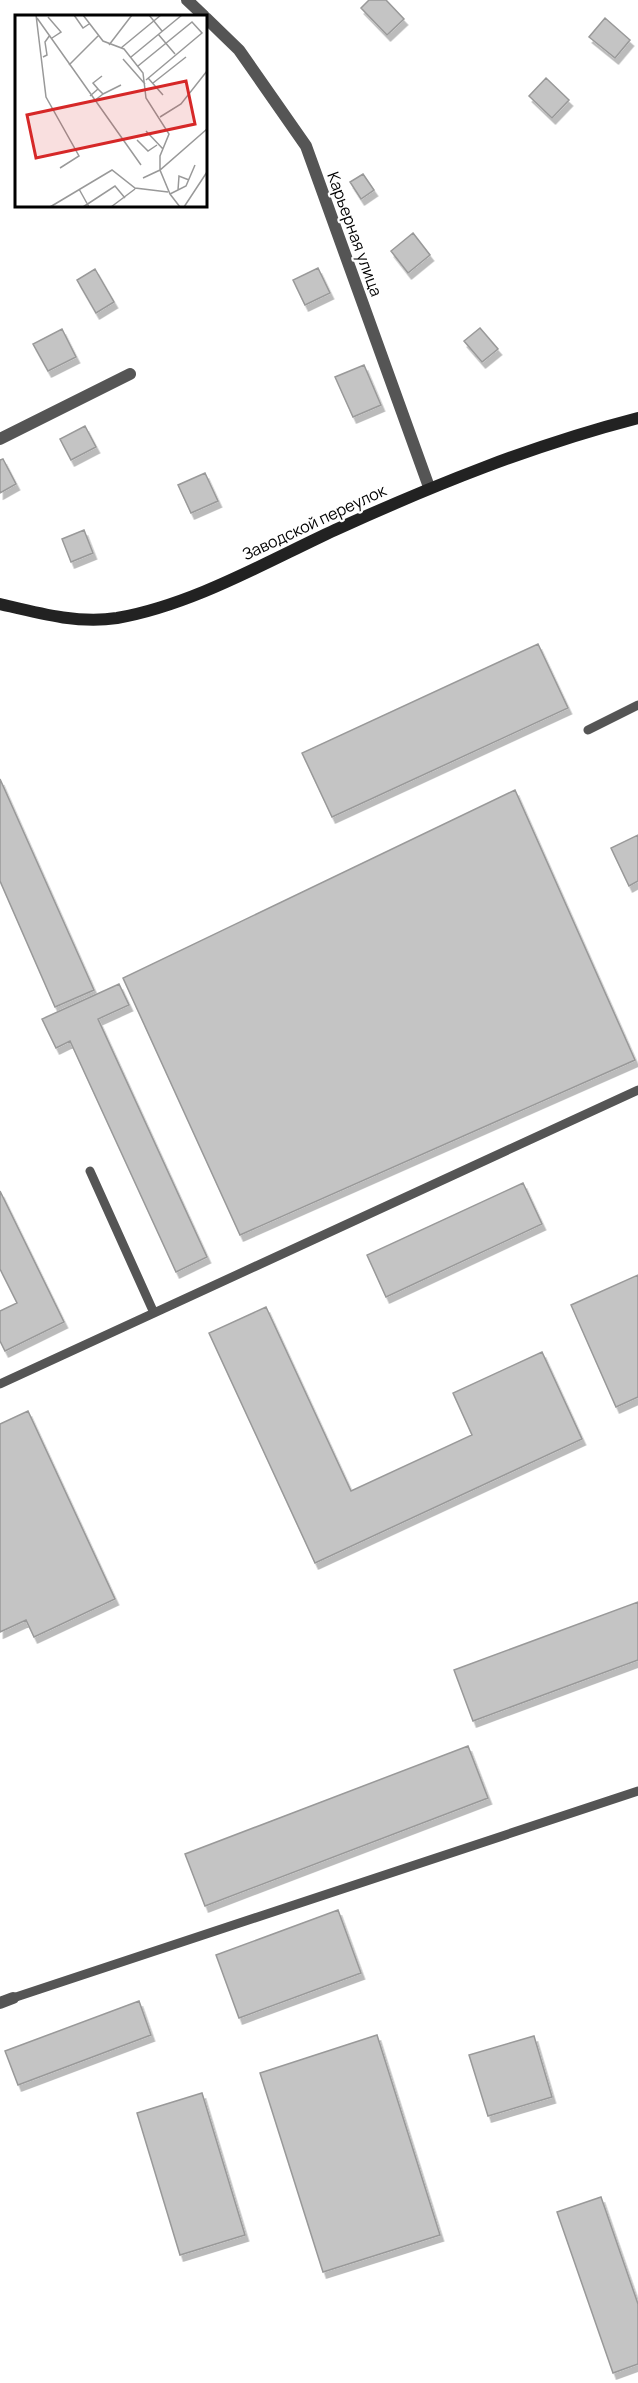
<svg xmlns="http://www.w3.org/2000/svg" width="638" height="2383" font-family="Manrope,sans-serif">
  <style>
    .building { fill: #c4c4c4; stroke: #999; stroke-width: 1.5; filter: url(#shadow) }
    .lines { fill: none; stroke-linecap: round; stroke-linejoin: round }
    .lane { stroke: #555; stroke-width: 9 }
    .street { stroke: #555; stroke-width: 12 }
    .secondary { stroke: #222; stroke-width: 12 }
    .labels { text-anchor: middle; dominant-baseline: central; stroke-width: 4.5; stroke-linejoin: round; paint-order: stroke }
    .street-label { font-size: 16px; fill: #000; stroke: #fff }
    .inset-road { fill: none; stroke: #999; stroke-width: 1.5 }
    .view { fill: #d62828; fill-opacity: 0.15; stroke: #d62828; stroke-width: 3 }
    .inset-edge { fill: none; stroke: #000; stroke-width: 3 }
  </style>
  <defs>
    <filter id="shadow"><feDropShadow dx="3.5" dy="6" stdDeviation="0" flood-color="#0004"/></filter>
  </defs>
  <rect width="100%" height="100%" fill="#fff"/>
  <path class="building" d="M369 0H386L404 19 387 35 361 8Z
    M605 18 630 40 615 58 589 37Z
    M546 78 569 100 552 118 529 96Z
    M363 174 374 190 361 199 350 182Z
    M413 233 430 255 408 273 391 251Z
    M318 268 330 293 305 305 293 280Z
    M95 269 114 302 96 313 77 280Z
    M480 328 498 349 482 362 464 341Z
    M62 329 76 357 48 371 33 344Z
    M364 365 381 405 353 417 335 377Z
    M85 426 96 447 71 460 60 439Z
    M3 459 16 484 0 493V460Z
    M205 473 218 501 191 513 178 485Z
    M84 530 93 553 71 562 62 539Z
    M538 644 568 708 332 817 302 753Z
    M0 779 94 990 55 1007 0 881Z
    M515 790 635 1060 240 1235 123 978Z
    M638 835V881L629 886 611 848Z
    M119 984 129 1005 98 1019 207 1257 176 1272 70 1041 56 1048 42 1019Z
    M523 1183 542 1224 386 1297 367 1255Z
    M0 1191 64 1322 5 1351 0 1341V1311L17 1303 0 1269Z
    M638 1275V1397L616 1407 571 1305Z
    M266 1307 351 1491 472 1435 453 1393 542 1352 582 1439 315 1563 209 1333Z
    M28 1411 115 1599 34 1637 26 1620 0 1632V1424Z
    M638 1602V1660L473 1721 454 1670Z
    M468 1746 488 1798 205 1906 185 1854Z
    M338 1910 361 1973 239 2018 216 1955Z
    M139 2001 151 2035 18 2085 5 2051Z
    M377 2035 440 2235 323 2272 260 2073Z
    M534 2036 552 2097 488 2116 469 2055Z
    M202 2093 245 2235 180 2255 137 2113Z
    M601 2197 638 2304V2364L613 2373 557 2212Z"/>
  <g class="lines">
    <path class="lane" d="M588 730 638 705
      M90 1171 154 1313
      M0 1384 638 1090
      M13 1998 638 1791"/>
    <path class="street" d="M187 0 204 16
      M206 18 239 50 306 146 429 487
      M0 439 130 374
      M0 2003 13 1998"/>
    <path class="secondary" d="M0 604C38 613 77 624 117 618 192 605 266 562 335 530 434 485 533 445 638 418"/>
  </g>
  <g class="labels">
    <g class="street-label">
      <text transform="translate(355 234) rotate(70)">Карьерная улица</text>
      <text transform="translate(314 522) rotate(-25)">Заводской переулок</text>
    </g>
  </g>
  <g transform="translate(15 15)">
    <rect width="192" height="192" fill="#fff"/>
    <path class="inset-road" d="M21 0 31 82 64 141 45 153M59 0 68 13 74 9M68 0 88 26 109 34 128 58 131 83 154 119 145 141V155L155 179 165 192M134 0 147 16M33 2 46 17 37 23M22 3 126 150M143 19 160 39M94 30 117 0M106 33 146 0M28 42 32 40 30 27 35 20M116 42 167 0M108 44 130 69M54 50 83 21M123 51 177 7 187 18 131 65M133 63 148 80M138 68 171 42M88 79 106 70M75 81 83 74 78 68 87 61M79 86 88 79 83 74M145 102 166 89 192 56M131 116 148 134M122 125 133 136 142 130M128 163 145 155 192 114M64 174 74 192M163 175 164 161 174 165M155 179 171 171 180 150M35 192 97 155 120 173 153 177M68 192 100 171 110 183M96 192 120 174M169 192 192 157"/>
    <path class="view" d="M171 66 180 109 21 143 12 100Z"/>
    <rect width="192" height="192" class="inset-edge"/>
  </g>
</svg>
